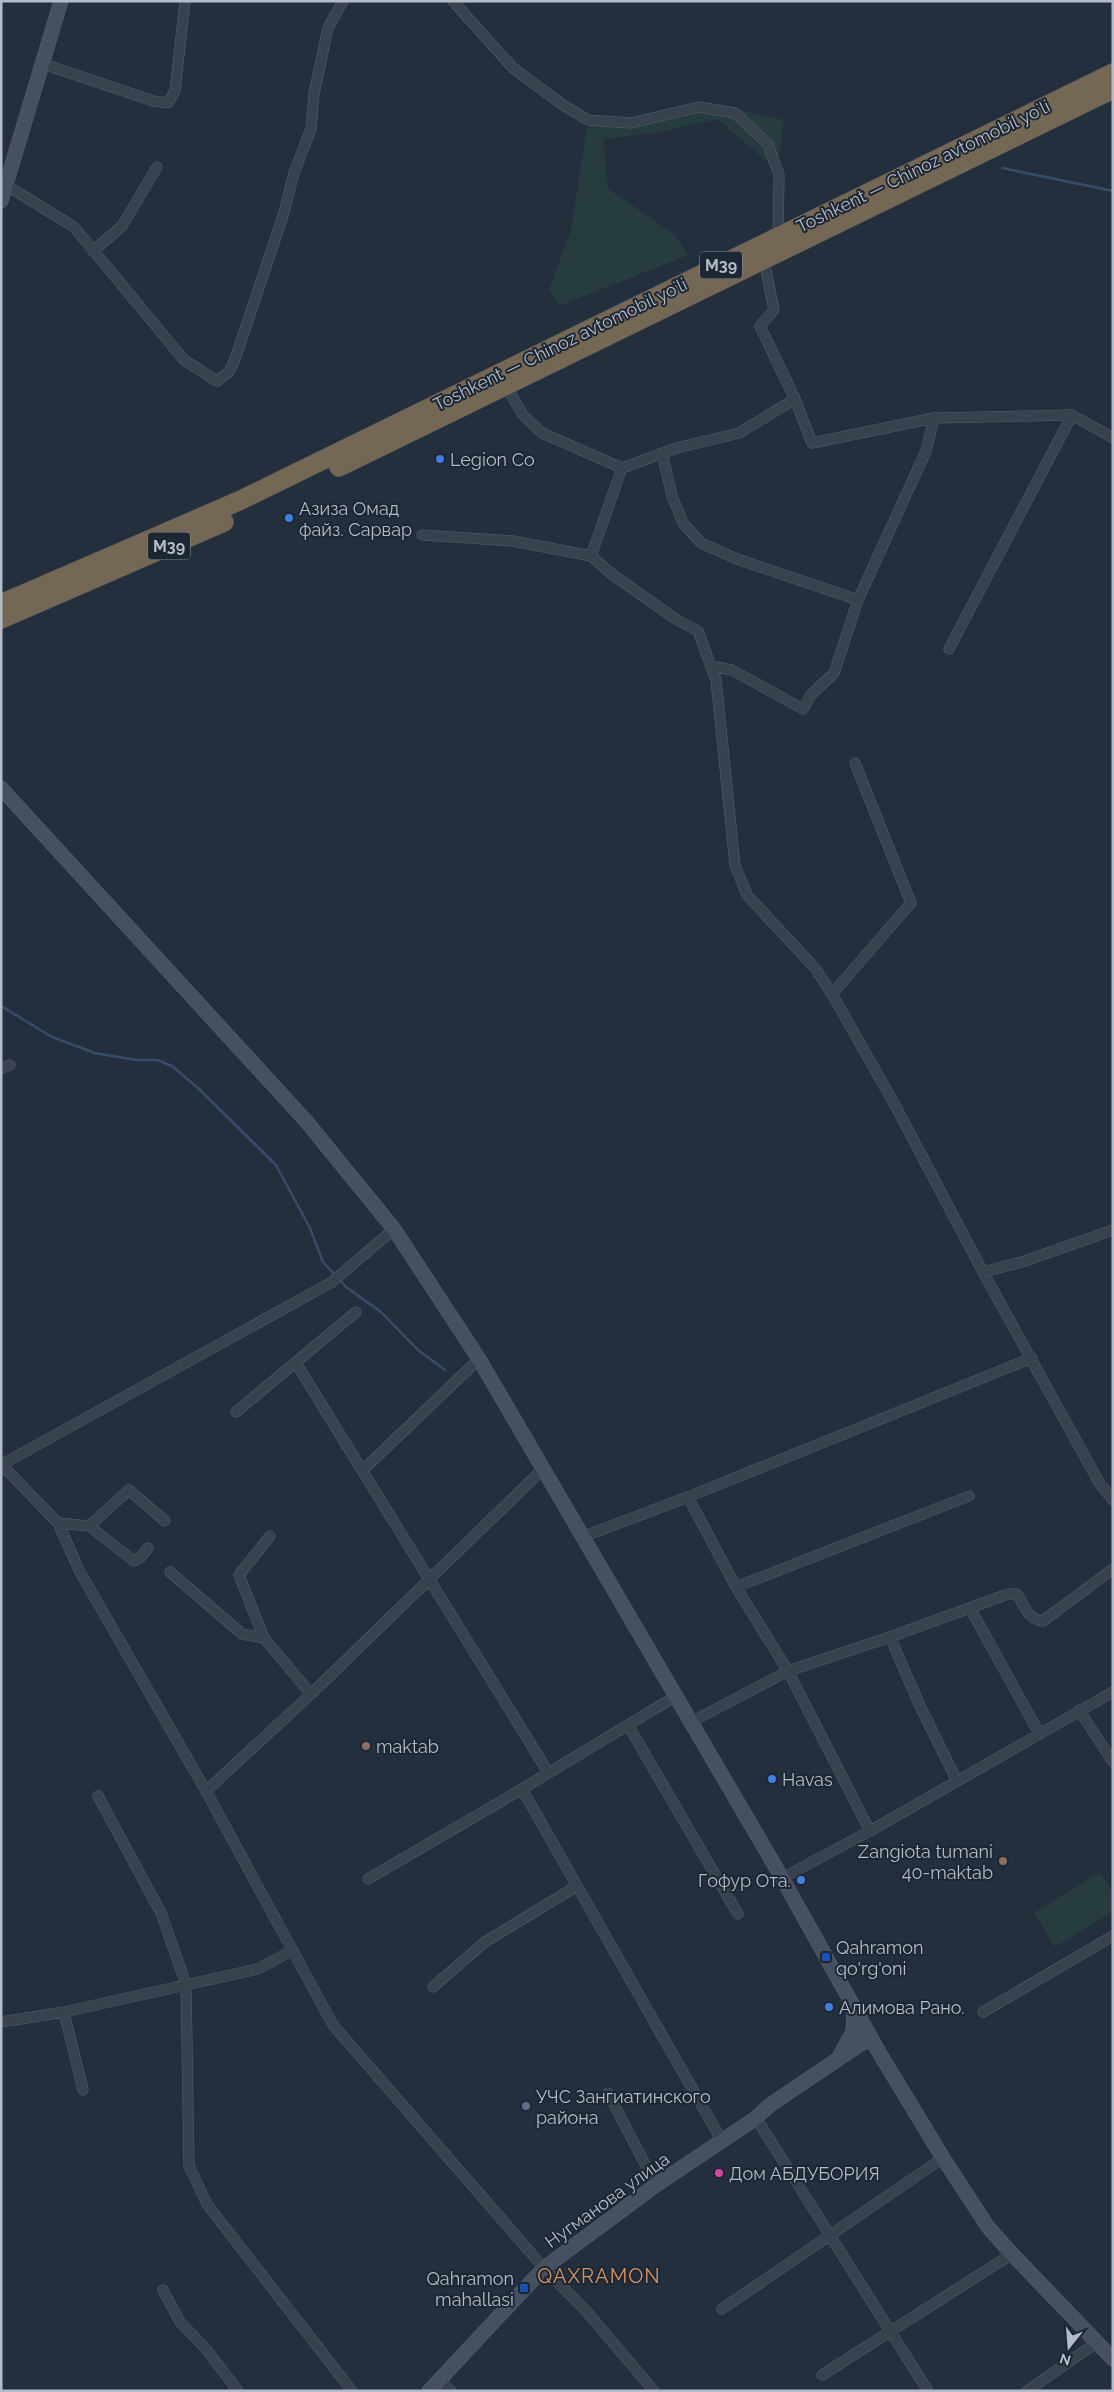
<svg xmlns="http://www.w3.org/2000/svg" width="1114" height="2392" font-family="Raleway,sans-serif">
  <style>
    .green { fill: #263c3f }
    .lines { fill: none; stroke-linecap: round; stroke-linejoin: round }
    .stream { stroke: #394c67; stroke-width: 2.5 }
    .street-casing { stroke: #565f6c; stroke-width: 11 }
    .secondary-casing { stroke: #565f6c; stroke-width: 15 }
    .highway-casing { stroke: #434c59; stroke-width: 20 }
    .street { stroke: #38414e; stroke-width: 10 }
    .secondary { stroke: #465061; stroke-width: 14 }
    .highway { stroke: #746855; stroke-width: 19 }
    .shop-dot { fill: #3f7fe0; stroke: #1d2633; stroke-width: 2 }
    .education-dot { fill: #8d6e63; stroke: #1d2633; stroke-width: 2 }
    .transit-dot { fill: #1a4fb4; stroke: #1d2633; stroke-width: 2 }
    .service-dot { fill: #5c6f8a; stroke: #1d2633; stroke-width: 2 }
    .hotel-dot { fill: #d1479c; stroke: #1d2633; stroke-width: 2 }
    .labels { text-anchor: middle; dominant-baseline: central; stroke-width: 4; stroke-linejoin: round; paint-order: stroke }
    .shield { fill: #1d2633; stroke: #878f9c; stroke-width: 1 }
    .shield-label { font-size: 16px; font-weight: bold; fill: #b4bcc9 }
    .street-label { font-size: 18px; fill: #b4bcc9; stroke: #1d2633 }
    .poi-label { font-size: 18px; fill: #b4bcc9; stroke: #1d2633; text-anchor: start }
    .quarter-label { font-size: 20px; letter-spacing: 1px; fill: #d59563; stroke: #1d2633 }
  </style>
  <rect width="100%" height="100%" fill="#242f3e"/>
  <path class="green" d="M717 105 784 120 777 170 717 119 655 133 603 139 608 189 673 233 688 255 559 306 549 290 571 230 586 133 590 123 622 126Z
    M1100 1872 1113 1893V1912L1055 1947 1034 1913Z"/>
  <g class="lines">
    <path class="stream" d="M1110 1 1113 2
      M1002 168 1113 191
      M1 1006 52 1037 95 1053 136 1060H157L172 1066 199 1089 276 1165 310 1228 323 1262 335 1275
      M339 1279 346 1287 381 1312 418 1350 445 1370"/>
    <g class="street-casing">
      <path id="street" d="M453 1 513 68 563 105 588 120 631 123 699 107 735 113 768 144 779 175 778 238
        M43 64 153 101 168 103 175 91 185 1
        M6 185 74 227 184 360 217 381 229 372 235 359 283 216 294 173 311 129 314 94 328 28 343 1
        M93 251 122 226 157 167
        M764 260 774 310 760 326 795 399 812 443 934 418 1072 415 1113 438
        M506 386 523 415 542 433 622 468 591 556
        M662 453 672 496 683 523 701 543 737 559 858 600
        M622 468 677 448 739 433 795 399
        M422 535 513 541 591 556 613 575 677 620 698 631 716 680 735 865 747 895 815 968 832 994 895 1105 983 1272 1100 1484 1113 1500
        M949 649 1072 415
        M711 666 732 670 803 709 811 695 834 673 858 600 926 451 934 418
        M832 994 911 903 855 763
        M1 1068 10 1065
        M983 1272 1022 1262 1113 1230
        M296 1363 548 1772
        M236 1412 356 1312
        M1 1464 58 1523 80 1572 206 1791 333 2025 544 2268 587 2312 654 2391
        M1 1465 332 1282 394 1229
        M363 1470 479 1359
        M688 1497 736 1587 788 1671 870 1831
        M58 1523 89 1526 134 1561 141 1557 148 1548
        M89 1526 129 1490 165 1521
        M270 1536 239 1575 264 1638 311 1694
        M582 1537 688 1497 1032 1358
        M170 1572 242 1634 264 1638
        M736 1587 969 1496
        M970 1608 1039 1733
        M890 1637 920 1706 957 1781
        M1079 1710 1113 1762
        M691 1722 788 1671 890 1637 1008 1594H1017C1024 1605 1029 1621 1043 1621L1113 1569
        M628 1725 738 1914
        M522 1789 722 2141
        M206 1791 311 1694 542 1470
        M98 1796 161 1913 186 1984 189 2166 207 2204 352 2391
        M782 1878 870 1831 1113 1692
        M368 1879 522 1789 676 1696
        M433 1987 485 1942 577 1886
        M64 2012 83 2090
        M983 2012 1113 1936
        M1 2022 64 2012 258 1969 293 1950
        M608 2093 656 2185
        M756 2118 928 2391
        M163 2290 180 2322 207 2350 238 2391
        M722 2309 943 2158
        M822 2375 1012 2254
        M439 2380 451 2391
        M1027 2391 1096 2343"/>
    </g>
    <g class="secondary-casing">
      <path id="secondary" d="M1 201 61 1
        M1 788 306 1121 394 1229 479 1359 782 1878 880 2054 943 2158 988 2227 1012 2254 1113 2359
        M840 2055 853 2032 854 2010
        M429 2391 544 2268 656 2185 756 2118 770 2105 862 2043 872 2041"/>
    </g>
    <g class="highway-casing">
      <path id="highway" d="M339 467 1113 89
        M1 604 241 500 1113 73
        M1 619 224 522"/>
    </g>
    <use href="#street" class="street"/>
    <use href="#secondary" class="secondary"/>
    <use href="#highway" class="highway"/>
  </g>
  <g class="shop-dot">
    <circle cx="440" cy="459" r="5"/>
    <circle cx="289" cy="518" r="5"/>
    <circle cx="772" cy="1779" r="5"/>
    <circle cx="801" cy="1880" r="5"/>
    <circle cx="829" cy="2007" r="5"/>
  </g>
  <g class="education-dot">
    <circle cx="366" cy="1746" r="5"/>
    <circle cx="1003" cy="1861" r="5"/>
  </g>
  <g class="transit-dot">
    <rect x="821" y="1952" width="10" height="10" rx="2.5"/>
    <rect x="519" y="2283" width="10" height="10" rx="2.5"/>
  </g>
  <circle class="service-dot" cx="526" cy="2106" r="5"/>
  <circle class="hotel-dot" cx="719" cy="2173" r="5"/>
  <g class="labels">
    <g class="shield">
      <rect x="700" y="251.5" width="42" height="27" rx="4"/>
      <rect x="148" y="532.5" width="42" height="27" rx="4"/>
    </g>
    <g class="shield-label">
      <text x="721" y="265">M39</text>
      <text x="169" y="546">M39</text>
    </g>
    <g class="street-label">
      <text transform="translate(923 166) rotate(-26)">Toshkent — Chinoz avtomobil yoʻli</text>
      <text transform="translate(560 344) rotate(-26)">Toshkent — Chinoz avtomobil yoʻli</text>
      <text transform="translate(607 2200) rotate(-36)">Нугманова улица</text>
    </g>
    <g class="poi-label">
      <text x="450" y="459">Legion Co</text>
      <text x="299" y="508">Азиза Омад<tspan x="299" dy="21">файз. Сарвар</tspan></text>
      <text x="376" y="1746">maktab</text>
      <text x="782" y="1779">Havas</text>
      <text x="993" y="1851" text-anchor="end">Zangiota tumani<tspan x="993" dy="21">40-maktab</tspan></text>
      <text x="791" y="1880" text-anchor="end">Гофур Ота.</text>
      <text x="836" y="1947">Qahramon<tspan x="836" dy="21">qo'rg'oni</tspan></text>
      <text x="839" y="2007">Алимова Рано.</text>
      <text x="536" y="2096">УЧС Зангиатинского<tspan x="536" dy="21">района</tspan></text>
      <text x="729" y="2173">Дом АБДУБОРИЯ</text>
      <text x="514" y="2278" text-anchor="end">Qahramon<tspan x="514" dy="21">mahallasi</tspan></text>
    </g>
    <g class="quarter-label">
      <text x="599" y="2276">QAXRAMON</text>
    </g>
  </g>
  <rect width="1114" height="2392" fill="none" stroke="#b4bcc9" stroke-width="5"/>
  <g transform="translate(1069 2347) rotate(197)" stroke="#1d2633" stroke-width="4" paint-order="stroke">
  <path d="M0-4L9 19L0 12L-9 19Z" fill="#b4bcc9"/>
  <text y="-8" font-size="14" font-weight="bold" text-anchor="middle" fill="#b4bcc9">N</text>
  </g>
</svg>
